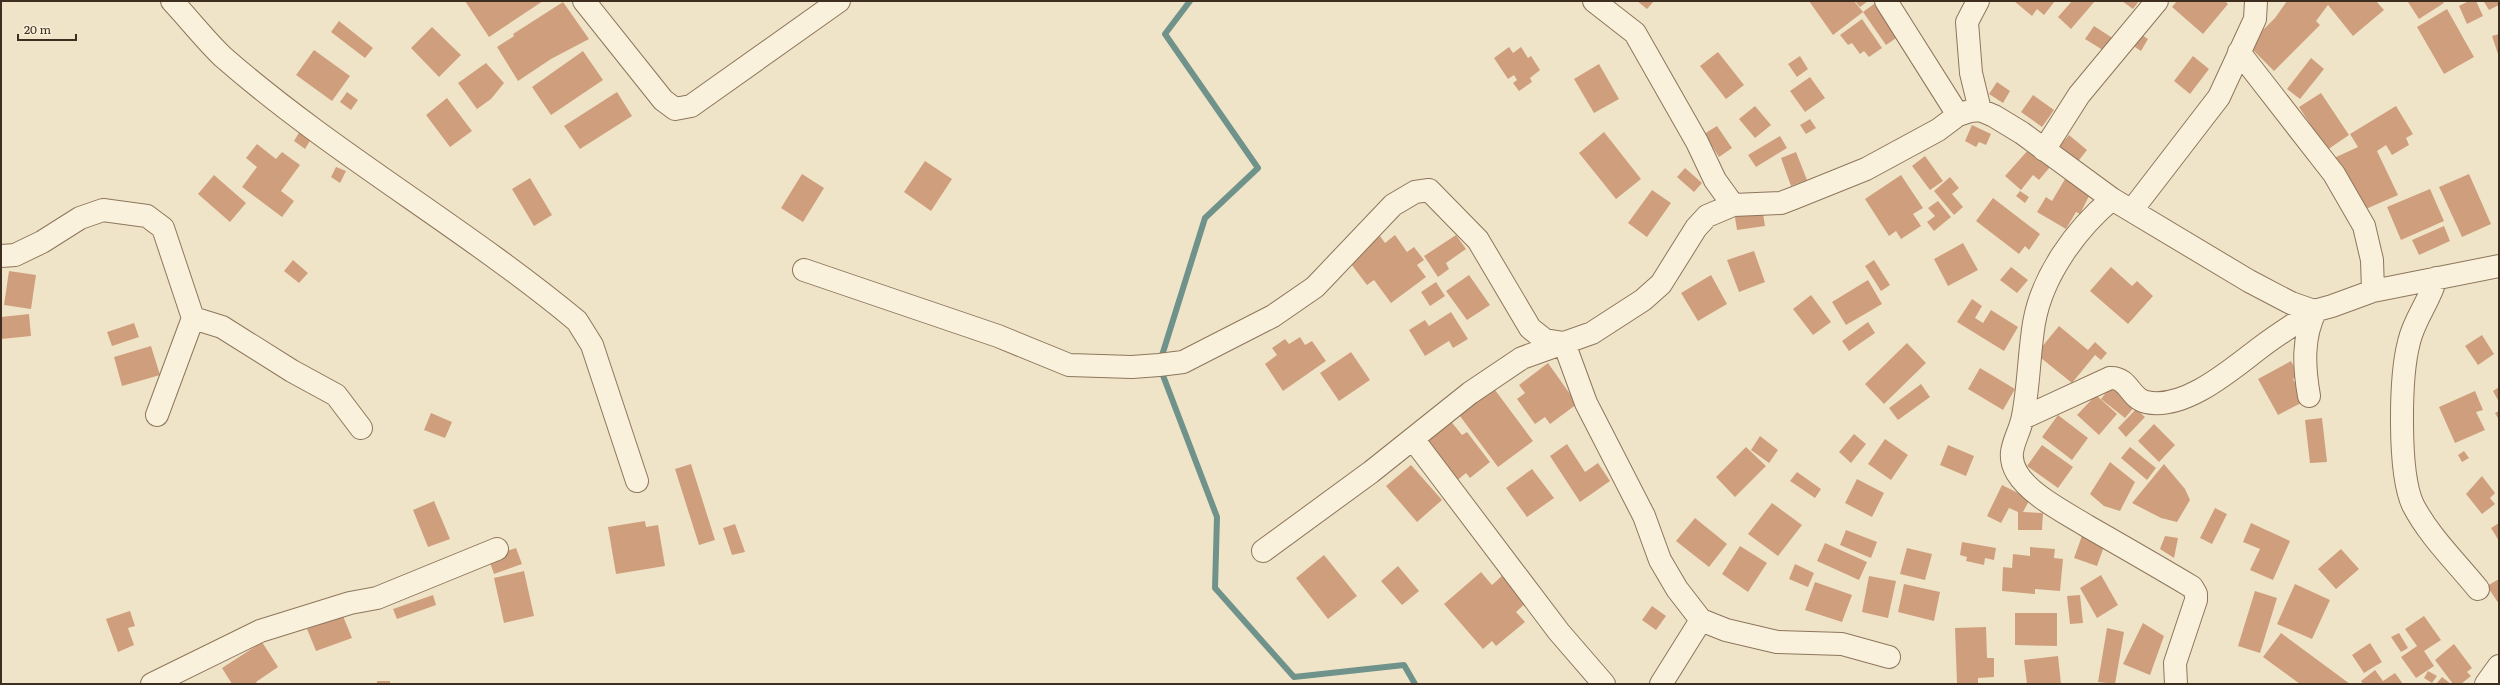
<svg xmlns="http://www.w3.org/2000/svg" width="2500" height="685" font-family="Literata,serif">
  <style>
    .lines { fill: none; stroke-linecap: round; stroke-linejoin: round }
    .stream { stroke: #6f938a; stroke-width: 6 }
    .building { fill: #cf9f7d }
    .minor-casing { stroke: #8d765c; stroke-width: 24 }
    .minor { stroke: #faf1dc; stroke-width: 22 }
  </style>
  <rect width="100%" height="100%" fill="#f0e4c8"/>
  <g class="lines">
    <path class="stream" d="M1190 1 1165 34 1258 168 1205 218 1159 365 1217 517 1215 588 1294 677 1404 665 1415 684"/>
  </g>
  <path class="building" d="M465 1H543L489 37Z
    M1637 1H1654L1647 9Z
    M1809 1H1854L1863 12 1833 35Z
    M1855 1H1868L1860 7Z
    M1878 1 1883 9 1880 11 1885 19 1902 34 1886 45 1863 12Z
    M2014 1H2055L2044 15 2037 9 2032 16Z
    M2072 1H2095L2071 29 2058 17Z
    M2122 1H2139L2133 9Z
    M2177 1H2225L2228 4 2203 34 2172 7Z
    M2287 1H2376L2384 10 2353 36 2328 5 2316 21 2320 25 2274 71 2248 45 2275 18Z
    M2410 1H2442L2444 3 2419 19 2408 2Z
    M2469 1H2476L2483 16 2467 24 2459 6Z
    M2487 1H2499V5L2489 10 2484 2Z
    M563 2 589 39 551 59 518 81 497 47 514 36 513 34Z
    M2447 9 2474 57 2444 74 2417 27Z
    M1862 19 1882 48 1869 57 1864 51 1860 54 1852 43 1848 45 1840 35Z
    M339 21 373 48 365 58 331 32Z
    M2094 26 2114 39 2106 52 2085 39Z
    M432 27 461 55 439 77 411 48Z
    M2139 33 2148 39 2141 51 2132 45Z
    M2499 34V57L2492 36Z
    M1509 47 1513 53 1521 47 1528 58 1531 56 1540 70 1530 78 1532 82 1519 91 1513 83 1517 80 1514 75 1508 79 1494 58Z
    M314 50 350 76 332 101 296 75Z
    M583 51 603 80 551 115 532 87Z
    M1718 52 1744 85 1726 99 1700 66Z
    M1800 56 1808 69 1797 77 1788 64Z
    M2193 56 2209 69 2190 94 2174 81Z
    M2311 58 2324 69 2300 99 2287 89Z
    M486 63 504 83 491 99 477 109 458 83Z
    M1599 64 1619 99 1594 113 1574 79Z
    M1810 77 1825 98 1805 112 1790 91Z
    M1997 82 2010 91 2003 103 1989 94Z
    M347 92 358 100 351 110 340 102Z
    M617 92 632 116 580 149 564 126Z
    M2321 93 2349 135 2327 150 2299 107Z
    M2033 95 2054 110 2042 127 2021 112Z
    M447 98 472 131 450 147 426 115Z
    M1755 106 1771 125 1755 138 1739 119Z
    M2396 106 2413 134 2406 138 2409 145 2392 155 2386 145 2377 151 2398 195 2359 212 2334 158 2358 147 2350 134Z
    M1810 119 1816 128 1806 134 1800 125Z
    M1972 125 1991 134 1986 145 1979 142 1976 147 1965 141Z
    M1717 126 1732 148 1719 157 1704 134Z
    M300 131 311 139 305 149 294 141Z
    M1604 132 1641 179 1616 199 1579 153Z
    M2069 135 2087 150 2076 164 2057 149Z
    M1780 136 1787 148 1756 167 1748 155Z
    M257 144 276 159 282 152 300 165 281 191 294 201 282 217 242 187 257 167 246 158Z
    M2029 149 2050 167 2039 180 2033 175 2021 190 2005 176Z
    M1796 152 1807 180 1791 186 1781 158Z
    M1925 156 1943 181 1930 190 1912 166Z
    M925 161 952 179 931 211 904 192Z
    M336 167 346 171 340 183 331 177Z
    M1685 168 1702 183 1694 192 1677 177Z
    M802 174 824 188 803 222 781 208Z
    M2469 174 2491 224 2462 237 2439 187Z
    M214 175 246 203 230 222 198 194Z
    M1901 175 1923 208 1913 214 1921 226 1901 239 1896 231 1889 236 1865 199Z
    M1950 177 1959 188 1952 194 1963 207 1954 215 1934 191Z
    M530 178 552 215 534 226 512 189Z
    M2065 179 2090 194 2080 214 2076 212 2066 229 2037 212 2046 197 2052 201Z
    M2430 189 2444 221 2401 240 2387 207Z
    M1652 190 1671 203 1647 237 1628 223Z
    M2020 191 2029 197 2025 203 2016 196Z
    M1993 198 2040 234 2029 250 2025 246 2019 254 1976 221Z
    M1938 201 1951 217 1934 231 1927 222 1935 216 1928 208Z
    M1762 207 1765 226 1737 230 1734 211Z
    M2444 226 2450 241 2419 255 2412 240Z
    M1395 235 1407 252 1414 247 1424 260 1417 265 1426 277 1391 303 1374 280 1367 285 1348 260 1380 236 1385 243Z
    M1456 235 1466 249 1446 263 1449 269 1438 277 1424 256Z
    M1963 243 1978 270 1948 286 1934 259Z
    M1754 251 1765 282 1739 292 1727 260Z
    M293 260 308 273 299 283 284 271Z
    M1874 260 1890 285 1881 291 1865 266Z
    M2011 267 2028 280 2017 293 2000 280Z
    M2111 267 2132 286 2137 281 2153 296 2128 324 2090 291Z
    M9 271 36 275 31 309 4 305Z
    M1469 275 1490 305 1467 320 1446 291Z
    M1711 275 1727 304 1698 321 1681 293Z
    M1868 280 1882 304 1846 325 1832 302Z
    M1436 282 1445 296 1430 306 1421 292Z
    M1811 295 1831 322 1813 335 1793 309Z
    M1972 299 1982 306 1975 318 1983 323 1991 310 2018 327 2004 351 1957 322Z
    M1451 312 1468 339 1453 348 1449 341 1425 356 1409 330 1425 320 1429 326Z
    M29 314 31 336 1 339V317Z
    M1868 322 1875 333 1849 351 1842 341Z
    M134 323 139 337 112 346 107 332Z
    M2059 326 2088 350 2095 342 2107 353 2101 360 2095 355 2072 383 2036 354Z
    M2482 335 2494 354 2478 365 2465 346Z
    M1300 337 1305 345 1312 341 1326 361 1283 391 1265 364 1277 355 1272 348 1285 339 1289 344Z
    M1907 343 1926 363 1884 404 1865 384Z
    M151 346 160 375 122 386 114 357Z
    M1351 352 1370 380 1339 401 1320 373Z
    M2291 361 2299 376 2293 379 2305 401 2278 415 2258 379Z
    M1548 363 1577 404 1550 424 1545 417 1535 424 1517 399 1525 393 1519 385Z
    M1980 368 2015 389 2003 410 1968 389Z
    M1921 384 1930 397 1898 420 1889 408Z
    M2112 385 2136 405 2125 418 2101 399Z
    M1492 386 1533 441 1498 467 1457 412Z
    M2499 387V402L2493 391Z
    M2475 391 2483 410 2476 412 2485 430 2455 443 2439 407Z
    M2096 395 2117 414 2099 435 2077 415Z
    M2136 409 2145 417 2126 437 2118 428Z
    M2499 411V420L2495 413Z
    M431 413 452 422 445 438 424 430Z
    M2058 415 2088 438 2072 460 2042 437Z
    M2322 418 2327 462 2310 463 2305 420Z
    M1449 419 1462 435 1467 432 1490 462 1470 478 1466 473 1454 483 1421 439Z
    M2154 424 2175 445 2159 462 2138 441Z
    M1854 434 1866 444 1851 463 1839 452Z
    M1760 436 1778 450 1769 463 1751 450Z
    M1885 439 1908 455 1891 480 1868 464Z
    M1567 444 1585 472 1598 463 1610 481 1580 502 1550 456Z
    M1948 445 1974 456 1966 476 1940 465Z
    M2042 445 2073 467 2058 488 2027 466Z
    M1746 447 1766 466 1735 497 1716 477Z
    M2130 447 2156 468 2147 480 2121 458Z
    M2464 451 2469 458 2462 462 2458 455Z
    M2110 462 2135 482 2120 511 2104 506 2090 494Z
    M691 464 715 540 699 545 675 469Z
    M2164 464 2185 489 2190 500 2177 522 2161 518 2132 503Z
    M1411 465 1442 500 1417 522 1386 486Z
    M1532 469 1554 498 1527 517 1506 488Z
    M1797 472 1821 489 1815 498 1790 481Z
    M2482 476 2495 493 2490 498 2495 504 2482 514 2466 494Z
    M1857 479 1884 493 1872 517 1845 503Z
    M2002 485 2030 499 2023 512 2043 513 2042 530H2018V512L2009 508 2001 523 1987 516Z
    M434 501 450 539 428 547 413 510Z
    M1772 503 1802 525 1778 556 1748 534Z
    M2215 508 2227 514 2212 544 2200 538Z
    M1695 518 1727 544 1709 567 1676 541Z
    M645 521 646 527 658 525 665 566 616 574 608 527Z
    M2251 523 2290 541 2273 580 2250 570 2260 549 2243 542Z
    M2499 523V541L2491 528Z
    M735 524 745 552 732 555 723 528Z
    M1846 530 1877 542 1871 558 1840 545Z
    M2083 533 2106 541 2097 566 2074 558Z
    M2165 536 2178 538 2174 558 2160 549Z
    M1962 542 1996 548 1994 560 1985 558 1984 565 1966 561 1967 557 1960 555Z
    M1825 543 1867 562 1859 580 1817 561Z
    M1740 546 1767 563 1748 592 1722 574Z
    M2030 547 2055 549 2054 558 2063 559 2060 591 2035 589V594L2002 591 2003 567 2012 568 2013 554 2030 556Z
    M516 548 522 564 494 574 488 557Z
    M1907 548 1932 554 1925 580 1900 574Z
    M2341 549 2359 569 2336 589 2318 569Z
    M1324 555 1357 596 1328 619 1296 578Z
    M1795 564 1814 573 1808 587 1789 579Z
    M1398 566 1419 591 1402 605 1381 581Z
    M524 571 534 616 504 623 494 578Z
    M1481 572 1492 585 1504 574 1528 601 1516 612 1525 622 1496 646 1492 641 1483 649 1444 604Z
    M2101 575 2118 605 2097 618 2080 588Z
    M1869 576 1896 581 1888 618 1862 612Z
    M2499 579V604L2487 586Z
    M1815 582 1852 595 1842 622 1805 610Z
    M1904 584 1940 592 1934 621 1898 612Z
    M2295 584 2330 600 2312 639 2277 624Z
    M2255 591 2277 598 2260 653 2238 646Z
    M433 595 436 605 397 619 393 609Z
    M2080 595 2083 623 2070 624 2067 596Z
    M1652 606 1666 616 1656 630 1642 620Z
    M130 611 135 626 128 628 134 645 118 652 106 619Z
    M2015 613H2057V646L2015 645Z
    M343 616 352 638 316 651 307 629Z
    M2424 616 2441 640 2424 651 2434 666 2416 678 2401 657 2417 646 2405 629Z
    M2143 623 2164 636 2150 675 2123 664Z
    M1986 627 1987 658H1994V677L1978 678V683L1957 684 1955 628Z
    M2107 628 2124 632 2115 684 2098 682Z
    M2281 633 2350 684H2300L2263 657Z
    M2399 633 2408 648 2401 652 2391 637Z
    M262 642 278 667 256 682 258 684H232L222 668Z
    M2370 643 2382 662 2364 673 2352 655Z
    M2454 644 2472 668 2467 672 2471 676 2461 684H2453L2435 660Z
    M2058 656 2061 684H2027L2024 660Z
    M2375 670 2383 681 2395 673 2403 684H2363L2361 681Z
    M2428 671 2437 676 2432 683 2424 678Z
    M2442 677 2451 684H2436Z
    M377 681H390V684H377Z"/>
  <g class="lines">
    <g class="minor-casing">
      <path id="minor" d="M172 1C189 19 205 40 223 57 334 154 464 227 577 321L592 345 637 481
        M584 1 663 100 675 109 691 106 839 1
        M1594 1 1635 33 1697 142 1715 180 1733 205
        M1886 1 1958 115
        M1978 1 1967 22 1971 73 1980 110
        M2239 52 2334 174 2364 226 2372 260 2373 291
        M2044 150 2079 95 2157 1
        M2112 199C2076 229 2042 276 2034 323 2029 353 2029 385 2023 416 2019 438 2004 451 2017 473 2030 495 2066 513 2087 526 2122 546 2157 566 2192 587L2196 594V600L2175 663 2176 684
        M2132 210 2219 97 2255 19 2256 1
        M1 256 15 255 42 242 80 218 103 210 147 216 163 228 193 318 157 415
        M804 270 998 336 1069 365 1132 367 1159 365 1183 362 1273 316 1315 287 1393 205 1415 192 1429 190 1478 240 1530 328 1545 340 1564 343 1586 403 1644 516 1660 560 1677 589 1701 620 1726 630 1777 642 1842 644 1889 657
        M2436 278C2430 301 2414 319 2409 342 2400 376 2398 473 2413 505 2429 536 2456 562 2478 589
        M193 318 222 327 292 371 336 395 361 428
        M2309 396C2304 367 2302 337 2316 310
        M2023 418 2110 378C2129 377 2130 399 2146 402 2185 411 2233 368 2261 347 2278 334 2296 323 2314 311
        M1413 439 1559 632 1604 684
        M1263 551 1371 472 1470 393 1522 358 1592 333 1643 300 1661 284 1696 228 1707 216 1733 205 1781 203 1794 198 1866 169 1938 130 1958 115 1970 111 1980 110 1994 116 2022 133 2112 199 2249 281 2291 303 2314 311 2332 306 2373 291 2499 266
        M152 684 260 631 350 603 377 598 497 549
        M1661 684 1701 620
        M2486 684 2499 666"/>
    </g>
    <use href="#minor" class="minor"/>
  </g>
  <rect width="2500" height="685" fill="none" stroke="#3d2e20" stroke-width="4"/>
  <path d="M18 34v6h58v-6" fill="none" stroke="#3d2e20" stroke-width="2"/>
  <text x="24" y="34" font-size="12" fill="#3d2e20" stroke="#f7eed8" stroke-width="3" paint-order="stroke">20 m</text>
</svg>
